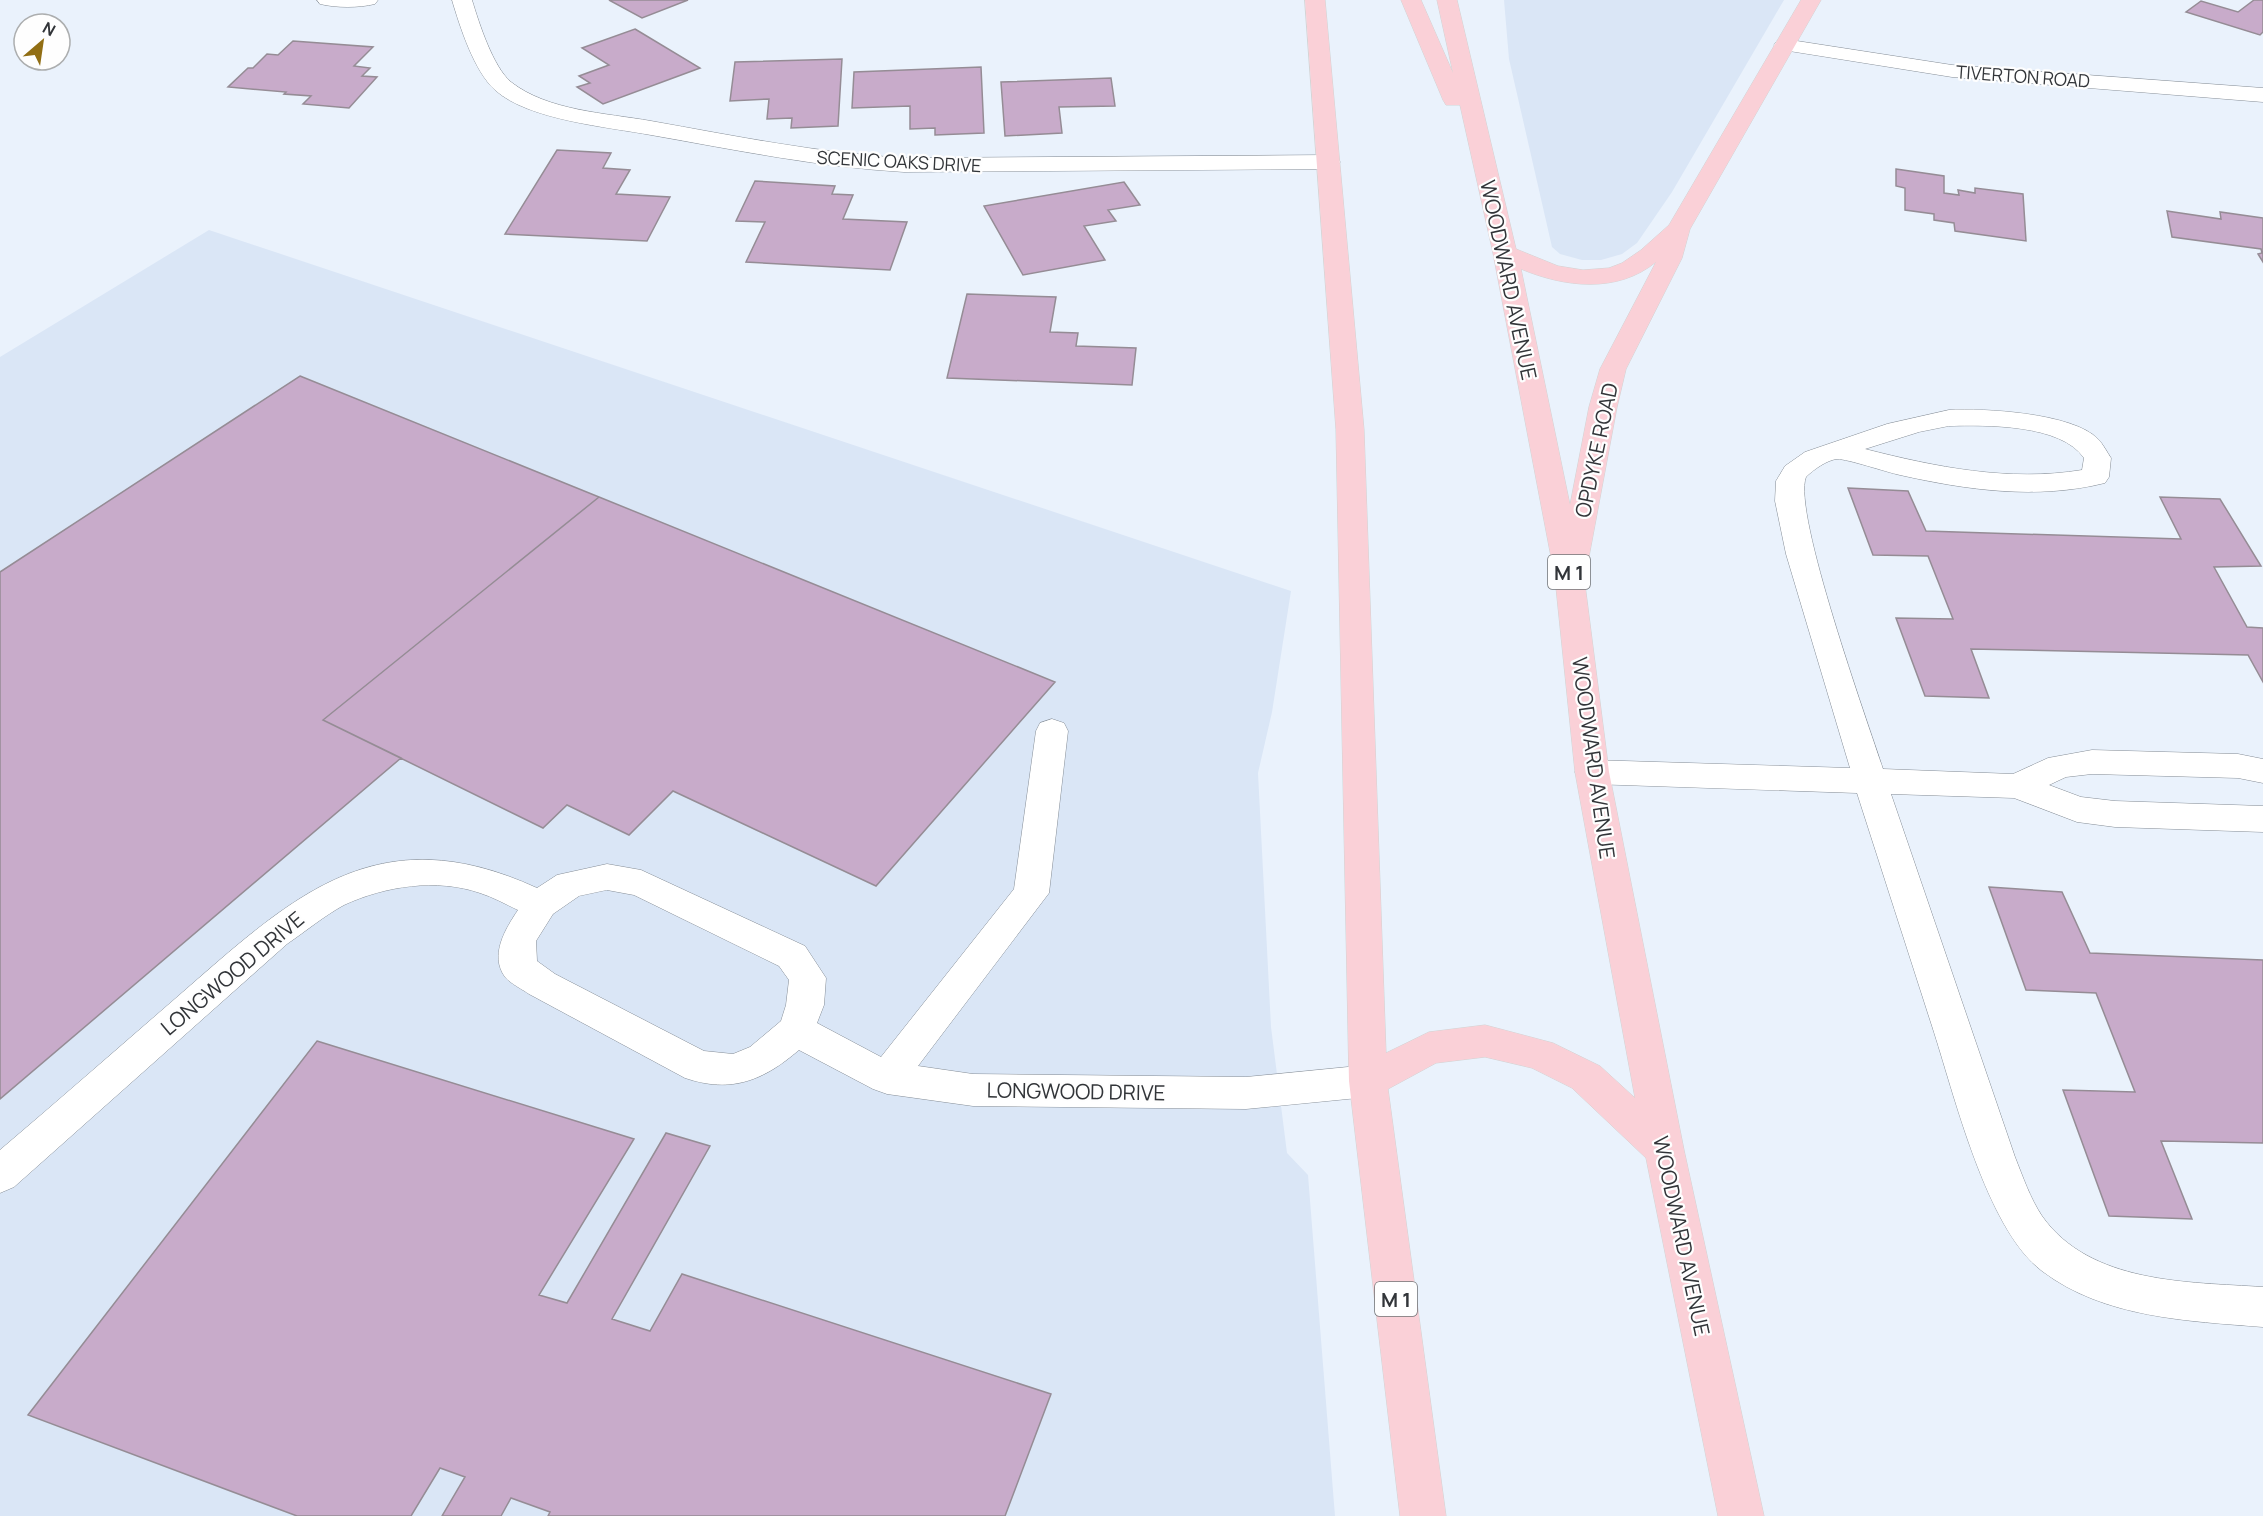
<svg xmlns="http://www.w3.org/2000/svg" width="2263" height="1516" font-family="Manrope,sans-serif">
  <style>
    .built { fill: #dae6f6 }
    .building { fill: #c8abca; stroke: #958c95; stroke-width: 1.5 }
    .lines { fill: none; stroke-linecap: round; stroke-linejoin: round }
    .minor-casing { stroke: #858d96; stroke-width: 1 }
    .major-casing { stroke: #d2d3d3; stroke-width: 1 }
    .minor { fill: #fff; fill-rule: evenodd }
    .major { fill: #fad0d7; fill-rule: evenodd }
    .labels { text-anchor: middle; dominant-baseline: central; stroke-width: 4.5; stroke-linejoin: round; paint-order: stroke }
    .far-street-label { font-size: 18px; fill: #323539; stroke: #fefefe }
    .shield { fill: #fefefe; stroke: #6f7174; stroke-width: 1.5 }
    .shield-label { font-size: 20px; font-weight: bold; fill: #323539 }
    .street-label { font-size: 21px; fill: #323539; stroke: #fefefe }
  </style>
  <rect width="100%" height="100%" fill="#eaf2fc"/>
  <path class="built" d="M1504 0H1784L1672 192 1637 243 1622 254 1601 260H1582L1560 254 1552 247 1509 59Z
    M209 230 1291 591 1272 712 1258 773 1271 1027 1287 1153 1308 1175 1335 1516H0V357Z"/>
  <path class="building" d="M609 0H688L642 18Z
    M2254 0H2263V32L2260 35 2186 12 2201 1 2238 12Z
    M635 29 700 68 603 104 577 87 590 83 579 76 609 65 582 48Z
    M293 41 373 47 354 66 370 68 362 76 377 77 349 108 303 104 311 96 284 94 286 92 228 87 248 68H253L267 54 278 55Z
    M842 59 838 126 791 128 792 118 767 119 769 99 730 101 735 62Z
    M981 67 984 133 935 135V128L910 129V106L852 108 854 72Z
    M1111 78 1115 106 1059 107 1062 133 1005 136 1001 82Z
    M557 150 611 153 603 168 630 170 616 194 670 197 647 241 505 234Z
    M1896 169 1944 176V193L1959 195 1958 190 1975 193V188L2023 194 2026 241 1955 231 1954 223 1934 220V214L1905 210V188L1896 186Z
    M755 181 835 186 832 194 853 195 843 219 907 222 890 270 746 262 765 222 736 221Z
    M1124 182 1140 205 1108 210 1116 221 1084 226 1105 260 1023 275 984 206Z
    M2167 211 2221 219 2220 212 2263 218V262L2258 254 2262 253 2261 249 2172 237Z
    M967 294 1056 297 1050 332 1078 333 1076 346 1136 348 1132 385 947 378Z
    M300 376 599 497 323 720 401 758 0 1099V572Z
    M1848 488 1908 491 1926 531 2181 539 2160 497 2220 499 2261 566 2214 567 2247 627 2263 628V682L2248 655 1971 649 1989 698 1925 696 1896 618 1953 619 1928 556 1873 555Z
    M599 497 1055 682 876 886 673 791 629 835 567 805 543 828 323 720Z
    M1989 887 2062 892 2090 953 2263 960V1143L2161 1141 2192 1219 2109 1216 2063 1090 2135 1092 2096 993 2026 990Z
    M317 1041 634 1139 539 1295 567 1303 666 1133 710 1146 612 1319 650 1331 682 1274 1051 1394 1005 1516H548L550 1512 511 1498 501 1516H442L465 1477 440 1468 411 1516H297L28 1415Z"/>
  <g class="lines">
    <g class="minor-casing">
      <path id="minor" d="M317 0H378L375 4C359 8 336 8 320 4Z
        M452 0H472C479 23 493 67 511 82 548 111 606 113 651 121 735 136 818 153 904 158L1329 155 1337 157 1340 162 1337 167 1329 169 904 172C818 167 736 150 651 135 608 127 528 120 495 90 474 71 460 27 452 0Z
        M1784 39 1952 65 2263 88V102L1952 77 1777 49 1774 45 1777 41Z
        M1949 410C1984 408 2073 413 2098 439 2103 444 2107 452 2111 458L2109 477 2105 483C2037 500 1967 490 1900 475 1886 472 1848 459 1837 459 1827 460 1813 470 1806 477 1792 512 1868 723 1883 769L2013 774 2048 758 2092 750 2238 754 2263 759V783L2238 778 2092 774 2066 777 2049 785 2081 797 2115 801 2263 806V832L2115 827 2077 822 2014 798 1891 794 2015 1157C2023 1177 2030 1198 2042 1216 2090 1284 2188 1282 2263 1287V1327C2188 1321 2104 1318 2042 1271 1986 1229 1954 1093 1932 1026 1907 948 1882 871 1857 793L1592 784 1580 781 1575 772 1580 763 1592 760 1850 768 1786 554 1775 501 1776 481 1785 466 1805 452 1887 424ZM1949 426C1986 425 2061 424 2084 458L2082 470C2009 482 1936 467 1865 449L1919 432Z
        M1052 719 1064 723 1068 731 1049 893 918 1066 973 1074 1246 1077 1368 1065 1382 1070 1387 1081 1382 1092 1368 1097 1246 1109 973 1106 887 1094 873 1089 799 1050C764 1080 732 1094 685 1078L529 994C522 989 511 984 505 977 489 955 506 928 518 910 505 904 493 897 480 893 437 878 385 886 344 905 324 916 306 931 287 944L14 1187 0 1193V1150C59 1100 117 1049 176 998 292 897 376 814 537 888L557 875 607 864 641 870 805 946 826 978 824 1005 817 1023 881 1057 1014 889 1036 731 1040 723ZM607 890 634 895 779 966 789 980 786 1005 781 1021 750 1047 733 1054 704 1051 555 974 537 961 536 941 553 914 579 896Z"/>
    </g>
    <g class="major-casing">
      <path id="major" d="M1305 0H1325L1364 430 1386 1053 1429 1032 1485 1025 1553 1043 1600 1066 1635 1098 1575 772 1555 578 1493 253 1460 105H1446L1443 100 1401 0H1421L1453 73 1437 0H1457L1516 249 1558 266 1583 270 1609 268 1622 263 1641 250 1669 225 1801 0H1821L1690 229 1682 258 1626 369 1617 407 1588 562 1583 569 1609 772 1684 1150 1764 1516H1718L1646 1158 1572 1088 1532 1068 1485 1057 1436 1063 1388 1089 1446 1516H1400L1349 1081 1336 430ZM1656 262 1600 369 1589 407 1570 505 1521 269C1564 287 1617 294 1656 262Z"/>
    </g>
    <use href="#minor" class="minor"/>
    <use href="#major" class="major"/>
  </g>
  <g class="labels">
    <g class="far-street-label">
      <text transform="translate(2023 76) rotate(4)">TIVERTON ROAD</text>
      <text transform="translate(899 161) rotate(3)">SCENIC OAKS DRIVE</text>
    </g>
    <g class="shield">
      <rect x="1548" y="555" width="42" height="34" rx="4.5"/>
      <rect x="1375" y="1282" width="42" height="34" rx="4.5"/>
    </g>
    <g class="shield-label">
      <text x="1569" y="572">M 1</text>
      <text x="1396" y="1299">M 1</text>
    </g>
    <g class="street-label">
      <text transform="translate(1509 280) rotate(78)">WOODWARD AVENUE</text>
      <text transform="translate(1596 450) rotate(-78)">OPDYKE ROAD</text>
      <text transform="translate(1594 758) rotate(82)">WOODWARD AVENUE</text>
      <text transform="translate(232 973) rotate(-40)">LONGWOOD DRIVE</text>
      <text transform="translate(1076 1091) rotate(1)">LONGWOOD DRIVE</text>
      <text transform="translate(1682 1236) rotate(78)">WOODWARD AVENUE</text>
    </g>
  </g>
  <g transform="translate(42 42) rotate(29)"><circle r="28" fill="#fefefe" stroke="#acaeaf" stroke-width="1.5"/>
  <path d="M0-4.5L10 22L0 15L-10 22Z" fill="#916e14"/>
  <text y="-9" font-size="16" font-weight="bold" text-anchor="middle" fill="#323539">N</text>
  </g>
</svg>
